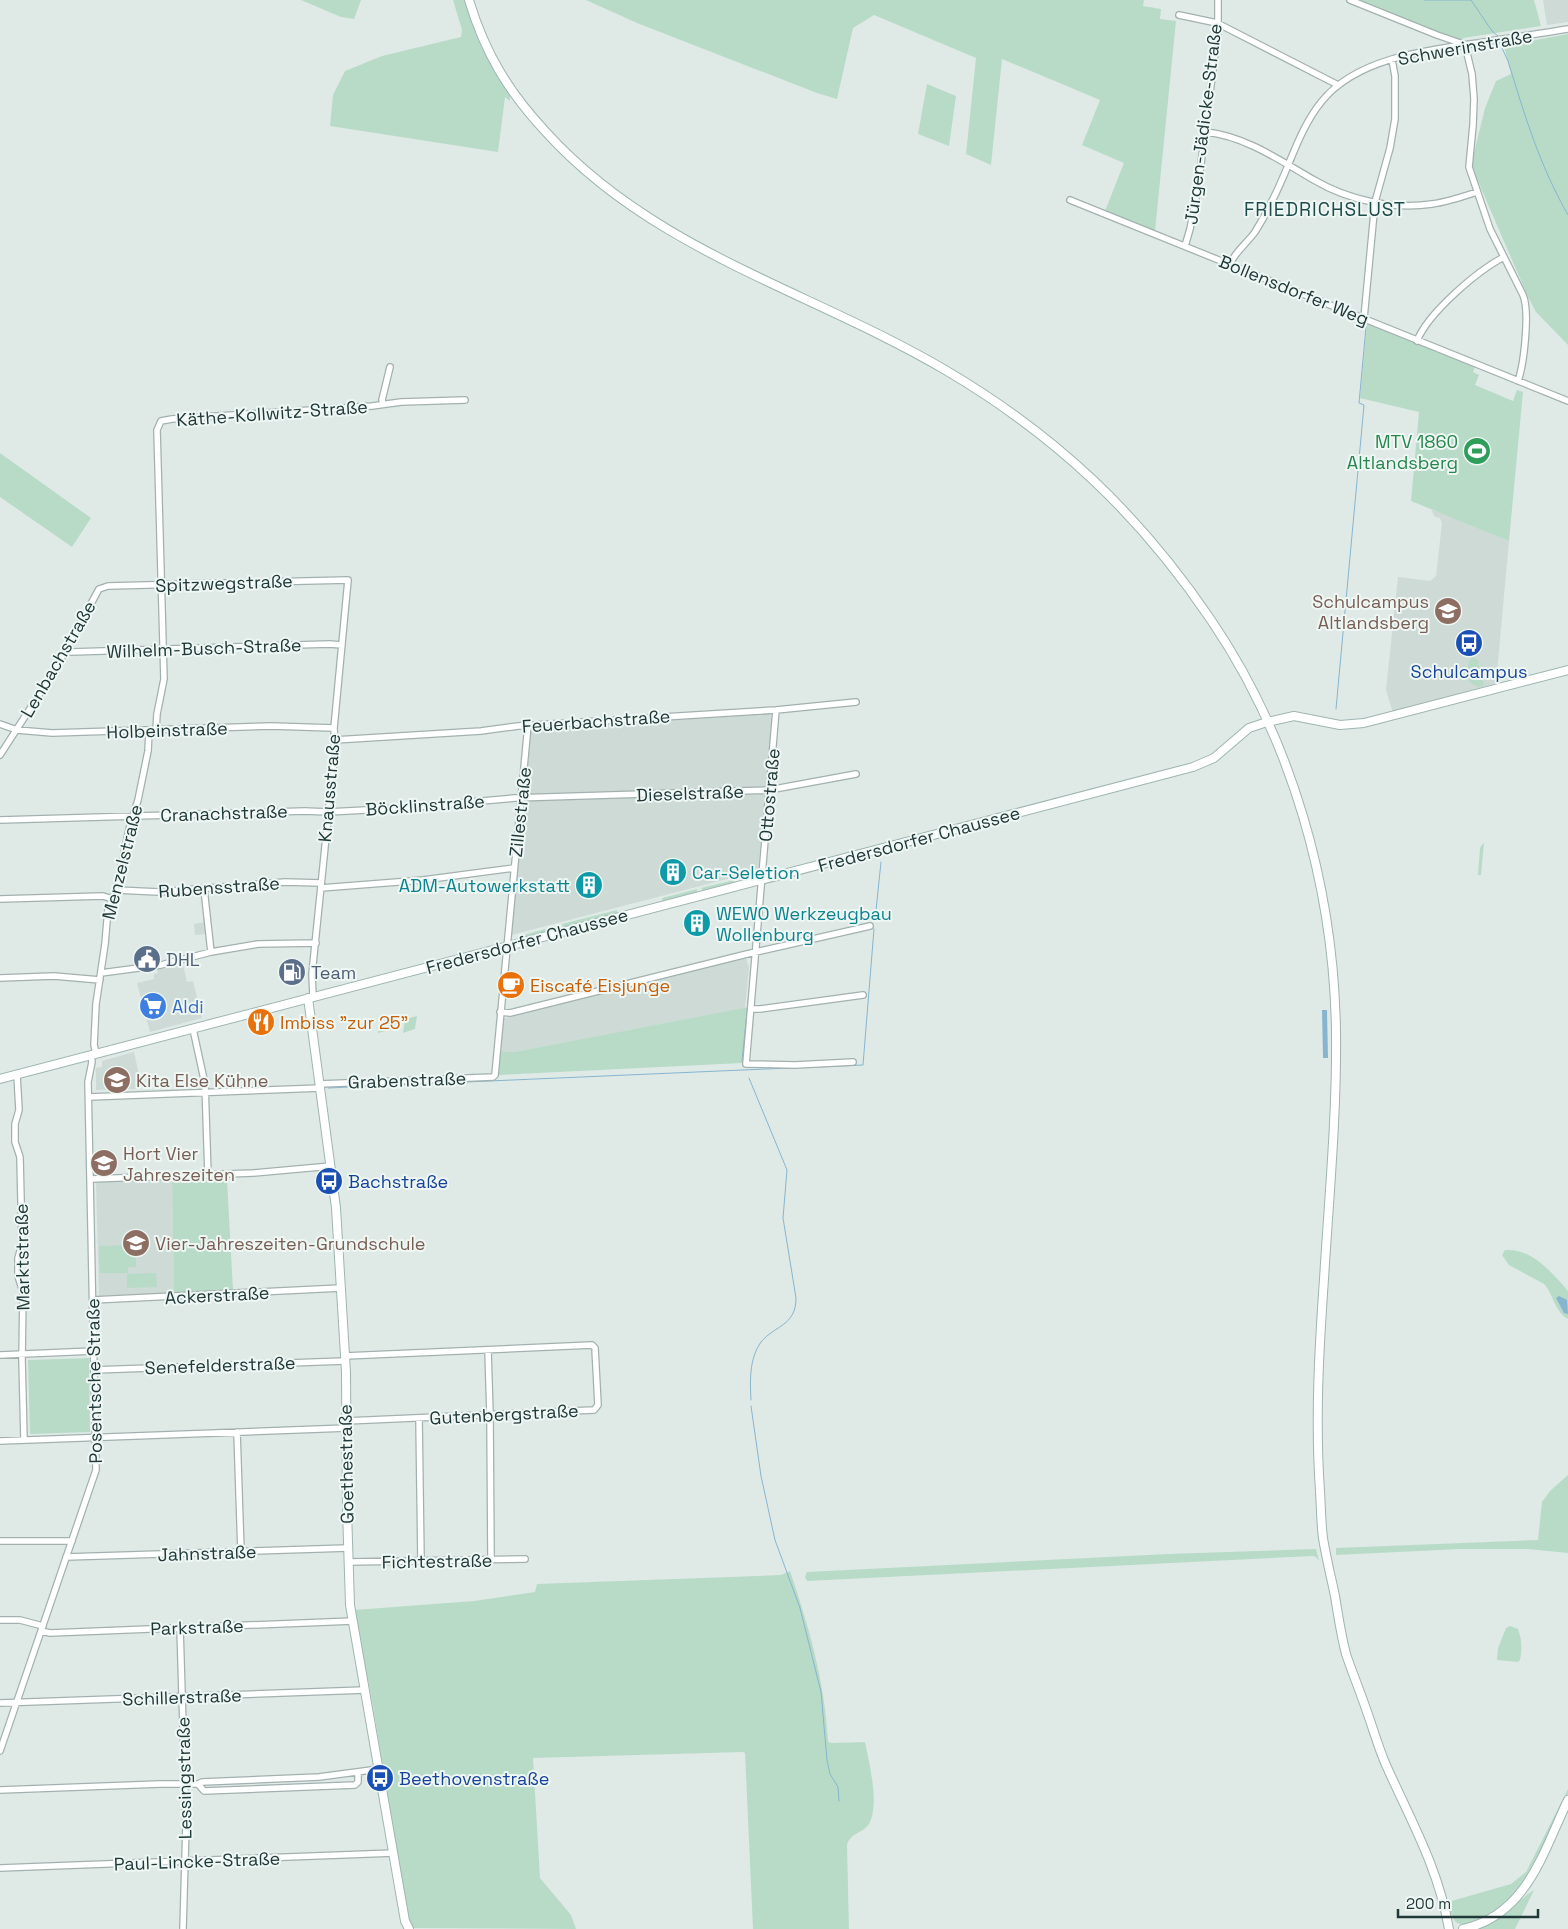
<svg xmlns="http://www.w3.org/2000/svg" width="1568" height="1929" font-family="'Space Grotesk',sans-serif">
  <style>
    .built { fill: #cddad6 }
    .green { fill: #b8dbc8 }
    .water { fill: #87b5cf }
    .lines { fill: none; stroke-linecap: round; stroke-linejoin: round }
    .stream { stroke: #87b5cf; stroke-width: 1 }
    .street-casing { stroke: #a2b1af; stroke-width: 8 }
    .secondary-casing { stroke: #9eb5b2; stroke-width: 10 }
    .street { stroke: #fff; stroke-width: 5.5 }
    .secondary { stroke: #fff; stroke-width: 8 }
    .labels { text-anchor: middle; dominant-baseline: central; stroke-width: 4; stroke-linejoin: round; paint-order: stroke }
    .street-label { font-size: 18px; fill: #203938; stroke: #eff7f4 }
    .leisure-label { font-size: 18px; fill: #27864d; stroke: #eff7f4; text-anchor: end }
    .education-label { font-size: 18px; fill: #785e54; stroke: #eff7f4; text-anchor: start }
    .transit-label { font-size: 18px; fill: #164399; stroke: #eff7f4; text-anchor: start }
    .culture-label { font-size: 18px; fill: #0d838f; stroke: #eff7f4; text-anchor: start }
    .service-label { font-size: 18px; fill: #4e5e75; stroke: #eff7f4; text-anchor: start }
    .food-label { font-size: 18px; fill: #c56008; stroke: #eff7f4; text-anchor: start }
    .shop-label { font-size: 18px; fill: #366cbe; stroke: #eff7f4; text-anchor: start }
    .neighbourhood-label { font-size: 19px; letter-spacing: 1px; fill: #1d4b49; stroke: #eff7f4 }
  </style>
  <rect width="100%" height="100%" fill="#dfeae7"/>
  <path class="built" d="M1543 0H1568V22L1547 25Z
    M1431 510 1448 515 1509 541 1496 683 1393 713 1386 690 1398 577 1430 581 1436 576 1442 523 1440 518 1435 517Z
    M769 714 772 717 758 871 511 935 531 733 534 729Z
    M205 922 206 934 195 935 194 924Z
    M746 958 749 968 745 1008 514 1052 500 1051 502 1019Z
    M183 964 187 982 193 981 202 1018 150 1032 137 983 154 979V974L158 973 157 970Z
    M134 1052 138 1070 139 1089 96 1090V1068L102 1067V1061Z
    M112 1150V1175H96L95 1151Z
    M172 1179 174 1293 99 1296 96 1182Z"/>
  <path class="green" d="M301 0H361L354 19 341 17Z
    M453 0H465L479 38 510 93V101L505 97 498 152 330 126 333 95 345 71 382 56 461 37 462 30Z
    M586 0H1144L1143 6 1161 9 1160 19 1176 21 1155 231 1105 211 1124 163 1082 145 1100 100 1002 59 991 165 966 154 976 58 874 15 853 28 837 99 817 93 637 23Z
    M1357 0H1534L1541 26 1463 38V43Z
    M1568 34V345L1536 312 1528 297 1471 165 1485 108 1496 81 1511 74 1504 46Z
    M927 84 956 96 949 146 918 134Z
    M1367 323 1475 367 1473 372 1479 375 1475 385 1513 401 1517 390 1523 392 1509 541 1411 501 1419 412 1360 398Z
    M0 453 91 518 72 547 0 497Z
    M1472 657 1478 660 1484 686 1479 687 1472 684C1465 675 1466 667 1472 657Z
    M1484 842 1481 875H1478L1480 848Z
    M734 880 735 885 704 892 701 888Z
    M697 889V894L663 903 662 898Z
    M617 910V916L563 929 562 924Z
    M560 925 562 930 521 939 527 934Z
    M749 1007 742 1063 498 1075 500 1051 514 1052Z
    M417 1016 415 1029 403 1033 405 1019Z
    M395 1021 394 1029 378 1033 379 1025Z
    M227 1180 233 1290 174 1293 172 1182Z
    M136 1245V1267H128V1273H100L99 1246Z
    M1505 1250C1531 1248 1552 1272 1568 1291V1319C1554 1311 1554 1295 1544 1284L1509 1265 1502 1255Z
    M156 1273 157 1287 127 1288V1274Z
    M89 1358 90 1432 30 1434 28 1360Z
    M1568 1475V1553L1528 1549H1460L1336 1555V1548L1538 1540 1542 1502 1550 1491Z
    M1316 1549 1319 1561 1316 1557 1313 1556 807 1581 805 1577 807 1572 1168 1554Z
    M790 1571C809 1627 825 1682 828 1741L830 1743 865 1742C869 1763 880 1804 869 1824 863 1833 850 1833 847 1845L849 1929H753L745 1753 743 1752 533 1758 540 1878 571 1915 576 1929 410 1928 372 1700 354 1610 474 1601 535 1592 537 1584 781 1575Z
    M1510 1626 1518 1629C1522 1639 1522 1650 1520 1660L1518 1662 1497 1660 1498 1648 1506 1628Z
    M1568 1789V1794C1546 1841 1528 1905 1474 1922 1453 1929 1453 1919 1448 1902L1511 1884 1526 1872Z
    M1534 1890 1515 1929H1478C1501 1922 1514 1903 1534 1890Z"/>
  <path class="water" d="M1322 1010H1327L1328 1058H1323Z
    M1559 1296 1567 1300 1568 1314 1564 1313 1556 1298Z"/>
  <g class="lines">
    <path class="stream" d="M1424 0H1471
      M1471 0 1492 31 1499 37
      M1502 48 1508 61C1525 116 1539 164 1568 215
      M1336 709 1364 405 1359 403 1366 327
      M875 920 881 862
      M742 1061 751 973
      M818 1067 863 1065 874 929
      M749 1078 787 1170 783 1218 796 1298C796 1326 775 1325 761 1342 749 1359 750 1381 751 1400
      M328 1088 789 1068
      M751 1406 761 1476 775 1540 800 1608 821 1692 827 1760 830 1774 838 1787 839 1801"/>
    <g class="street-casing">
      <path id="street" d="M1350 0 1437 35 1463 44
        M1179 15 1217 23 1338 85
        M1465 45 1472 74 1474 99 1473 125 1469 167 1490 229 1523 295C1530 311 1524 364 1518 381
        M1206 132C1245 136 1281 161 1314 180 1348 200 1393 210 1432 204 1447 202 1462 197 1477 192
        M1070 200 1568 401
        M1185 246 1190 229 1198 187 1218 30V0
        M1230 264C1235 252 1247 243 1255 232 1262 221 1268 210 1273 199 1290 166 1299 129 1322 101 1357 58 1427 50 1478 43 1508 38 1538 34 1568 29
        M1364 318 1375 202 1390 148 1395 119V76L1392 60
        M1417 341C1428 313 1477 271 1504 257
        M383 404 382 400 390 367
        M66 650 71 652 329 644 342 645
        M776 710 746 1064 795 1065 853 1062
        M0 724 17 730 52 733 271 726 334 728
        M156 730 157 714 164 679 157 430 161 421 172 419 372 406 401 402 465 400
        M335 740 481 731 518 726 776 710 856 702
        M0 755 55 670 99 589 108 586 348 580 334 728 335 749 312 974 313 997
        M0 820 305 811 328 812 404 808 515 798 769 790 856 774
        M321 888 423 880 514 868
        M204 889 211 952
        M116 890 159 892 285 882 321 883
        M0 899 103 896 112 899
        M101 973 161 965 211 952 258 944 316 943
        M0 978 54 976 100 980
        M752 1009H760L863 995
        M500 1012 510 1013 747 954 870 926
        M193 1029 205 1084 208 1175
        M96 1053 94 1045 96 1004 105 944 108 909 116 890 130 825 138 800 148 751 149 731
        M17 1075 19 1110 15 1124V1142L20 1157 22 1244 18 1258V1276L23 1292 22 1359 24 1440
        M320 1084 493 1077 495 1075 528 725
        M89 1097 321 1088
        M91 1179 253 1173 331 1166
        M93 1300 341 1288
        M488 1350 490 1415 491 1559
        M0 1355 94 1351
        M345 1356 592 1345 595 1348 598 1405 594 1410 346 1421
        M94 1370 345 1361
        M419 1418 421 1561
        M237 1432 241 1552
        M0 1441 347 1428
        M0 1541H72
        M66 1557 348 1548
        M348 1562 525 1559
        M0 1620H20L43 1626
        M180 1628 186 1825 183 1929
        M41 1631 50 1633 353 1621
        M0 1703 365 1690
        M0 1751 96 1470 88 1082 92 1062 91 1055
        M198 1784 204 1791 355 1785 358 1782V1772
        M0 1790 160 1784H198L202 1782 319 1777 379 1769
        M0 1868 394 1853"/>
    </g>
    <g class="secondary-casing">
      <path id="secondary" d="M469 0C485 53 508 91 545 131 654 252 812 291 947 371 1057 436 1140 515 1211 620 1292 739 1334 888 1336 1032 1337 1114 1329 1197 1324 1279 1319 1350 1315 1420 1320 1491 1321 1507 1321 1523 1323 1538 1326 1557 1331 1577 1335 1596 1338 1615 1341 1635 1346 1654 1352 1672 1360 1691 1366 1709 1373 1728 1378 1747 1386 1765 1411 1821 1438 1867 1449 1929
        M308 998 336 1208 346 1372 347 1510 350 1605 405 1921 409 1929
        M0 1079 1193 767 1214 758 1249 728 1267 722 1294 716 1340 725 1364 723 1568 670
        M1463 1929C1527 1915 1543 1852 1568 1800"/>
    </g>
    <use href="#street" class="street"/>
    <use href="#secondary" class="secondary"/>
  </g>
  <defs>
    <g id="stadium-disc" transform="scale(1.4375)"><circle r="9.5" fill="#2e9e5b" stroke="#eff7f4"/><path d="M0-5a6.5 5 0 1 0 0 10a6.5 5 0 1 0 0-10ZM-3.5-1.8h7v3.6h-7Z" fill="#fff"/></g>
    <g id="school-disc" transform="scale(1.4375)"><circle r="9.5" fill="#8d6e63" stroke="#eff7f4"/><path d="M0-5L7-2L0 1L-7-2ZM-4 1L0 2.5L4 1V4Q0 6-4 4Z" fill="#fff"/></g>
    <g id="bus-disc" transform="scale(1.4375)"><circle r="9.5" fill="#1a4fb4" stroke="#eff7f4"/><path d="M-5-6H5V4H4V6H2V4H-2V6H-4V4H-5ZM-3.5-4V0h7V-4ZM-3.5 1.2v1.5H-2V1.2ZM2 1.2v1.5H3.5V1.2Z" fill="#fff"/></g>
    <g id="building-disc" transform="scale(1.4375)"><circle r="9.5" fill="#0f9aa8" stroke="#eff7f4"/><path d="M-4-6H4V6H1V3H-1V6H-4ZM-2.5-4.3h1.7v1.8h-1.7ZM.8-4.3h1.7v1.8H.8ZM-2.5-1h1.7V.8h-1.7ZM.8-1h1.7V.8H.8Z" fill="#fff"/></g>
    <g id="civic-disc" transform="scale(1.4375)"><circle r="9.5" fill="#5c6f8a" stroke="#eff7f4"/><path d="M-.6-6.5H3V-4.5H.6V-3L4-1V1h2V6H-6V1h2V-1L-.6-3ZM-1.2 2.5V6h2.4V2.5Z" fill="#fff"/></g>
    <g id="fuel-disc" transform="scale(1.4375)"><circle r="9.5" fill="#5c6f8a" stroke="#eff7f4"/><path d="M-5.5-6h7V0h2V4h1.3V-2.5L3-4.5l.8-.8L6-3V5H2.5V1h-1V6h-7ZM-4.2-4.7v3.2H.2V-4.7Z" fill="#fff"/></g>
    <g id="cafe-disc" transform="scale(1.4375)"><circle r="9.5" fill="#e8710a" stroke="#eff7f4"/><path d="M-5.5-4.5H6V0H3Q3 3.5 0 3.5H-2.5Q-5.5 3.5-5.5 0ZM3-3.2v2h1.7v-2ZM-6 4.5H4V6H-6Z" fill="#fff"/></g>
    <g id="supermarket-disc" transform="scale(1.4375)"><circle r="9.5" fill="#3f7fe0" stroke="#eff7f4"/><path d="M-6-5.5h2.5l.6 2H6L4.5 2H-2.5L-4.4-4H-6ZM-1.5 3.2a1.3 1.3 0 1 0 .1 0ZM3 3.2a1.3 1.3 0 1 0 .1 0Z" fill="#fff"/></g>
    <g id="restaurant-disc" transform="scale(1.4375)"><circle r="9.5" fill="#e8710a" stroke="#eff7f4"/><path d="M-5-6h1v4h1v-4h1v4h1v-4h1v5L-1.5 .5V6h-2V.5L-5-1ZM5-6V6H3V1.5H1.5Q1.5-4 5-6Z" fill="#fff"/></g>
  </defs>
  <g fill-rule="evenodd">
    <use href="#stadium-disc" x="1477" y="451"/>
    <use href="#school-disc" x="1448" y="611"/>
    <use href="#bus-disc" x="1469" y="643"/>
    <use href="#building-disc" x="673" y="872"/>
    <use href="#building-disc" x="589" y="885"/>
    <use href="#building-disc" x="697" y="923"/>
    <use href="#civic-disc" x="147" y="959"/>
    <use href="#fuel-disc" x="292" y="972"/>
    <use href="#cafe-disc" x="511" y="985"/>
    <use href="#supermarket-disc" x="153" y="1006"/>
    <use href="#restaurant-disc" x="261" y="1022"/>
    <use href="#school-disc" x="117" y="1080"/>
    <use href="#school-disc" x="104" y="1163"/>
    <use href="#bus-disc" x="329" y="1181"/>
    <use href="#school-disc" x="136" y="1243"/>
    <use href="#bus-disc" x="380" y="1778"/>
  </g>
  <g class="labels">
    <g class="street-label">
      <text transform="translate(1465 47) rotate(-10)">Schwerinstraße</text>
      <text transform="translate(1203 124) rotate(-83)">Jürgen-Jädicke-Straße</text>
      <text transform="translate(1294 290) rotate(22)">Bollensdorfer Weg</text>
      <text transform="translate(272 413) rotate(-4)">Käthe-Kollwitz-Straße</text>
      <text transform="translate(224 583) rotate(-2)">Spitzwegstraße</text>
      <text transform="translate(204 648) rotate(-2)">Wilhelm-Busch-Straße</text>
      <text transform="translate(58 659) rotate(-60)">Lenbachstraße</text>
      <text transform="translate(596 721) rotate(-4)">Feuerbachstraße</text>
      <text transform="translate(167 730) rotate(-2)">Holbeinstraße</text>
      <text transform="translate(329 788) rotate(-85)">Knausstraße</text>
      <text transform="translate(690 793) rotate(-2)">Dieselstraße</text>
      <text transform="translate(769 795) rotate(-85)">Ottostraße</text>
      <text transform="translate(425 805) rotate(-4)">Böcklinstraße</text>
      <text transform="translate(520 812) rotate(-84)">Zillestraße</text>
      <text transform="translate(224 813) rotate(-2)">Cranachstraße</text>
      <text transform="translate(919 839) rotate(-15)">Fredersdorfer Chaussee</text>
      <text transform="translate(122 862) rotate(-76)">Menzelstraße</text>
      <text transform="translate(219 887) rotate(-4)">Rubensstraße</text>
      <text transform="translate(527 941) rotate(-15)">Fredersdorfer Chaussee</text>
      <text transform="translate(407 1080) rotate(-2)">Grabenstraße</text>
      <text transform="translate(22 1257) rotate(-91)">Marktstraße</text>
      <text transform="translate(217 1295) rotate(-3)">Ackerstraße</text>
      <text transform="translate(220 1365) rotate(-2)">Senefelderstraße</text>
      <text transform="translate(94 1381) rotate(-91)">Posentsche Straße</text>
      <text transform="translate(504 1414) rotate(-3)">Gutenbergstraße</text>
      <text transform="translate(346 1464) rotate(-91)">Goethestraße</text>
      <text transform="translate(207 1553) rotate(-2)">Jahnstraße</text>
      <text transform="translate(437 1561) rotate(-1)">Fichtestraße</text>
      <text transform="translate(197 1627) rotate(-2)">Parkstraße</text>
      <text transform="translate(182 1697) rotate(-2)">Schillerstraße</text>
      <text transform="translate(184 1778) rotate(-91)">Lessingstraße</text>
      <text transform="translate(197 1861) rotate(-2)">Paul-Lincke-Straße</text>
    </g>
    <g class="leisure-label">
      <text x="1458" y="441">MTV 1860<tspan x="1458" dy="21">Altlandsberg</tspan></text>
    </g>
    <g class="education-label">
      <text x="1429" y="601" text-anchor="end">Schulcampus<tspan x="1429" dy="21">Altlandsberg</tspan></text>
      <text x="136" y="1080">Kita Else Kühne</text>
      <text x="123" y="1153">Hort Vier<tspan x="123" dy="21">Jahreszeiten</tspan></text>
      <text x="155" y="1243">Vier-Jahreszeiten-Grundschule</text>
    </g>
    <g class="transit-label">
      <text x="1469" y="671" text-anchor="middle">Schulcampus</text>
      <text x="348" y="1181">Bachstraße</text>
      <text x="399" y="1778">Beethovenstraße</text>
    </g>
    <g class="culture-label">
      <text x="692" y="872">Car-Seletion</text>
      <text x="570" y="885" text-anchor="end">ADM-Autowerkstatt</text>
      <text x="716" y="913">WEWO Werkzeugbau<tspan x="716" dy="21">Wollenburg</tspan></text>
    </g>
    <g class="service-label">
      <text x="166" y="959">DHL</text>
      <text x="311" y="972">Team</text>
    </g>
    <g class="food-label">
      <text x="530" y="985">Eiscafé Eisjunge</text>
      <text x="280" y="1022">Imbiss "zur 25"</text>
    </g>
    <g class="shop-label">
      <text x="172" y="1006">Aldi</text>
    </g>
    <g class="neighbourhood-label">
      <text x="1325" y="209">FRIEDRICHSLUST</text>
    </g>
  </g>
  <path d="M1398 1909v8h140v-8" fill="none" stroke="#203938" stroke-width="2.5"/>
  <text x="1406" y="1909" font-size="15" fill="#203938" stroke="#eff7f4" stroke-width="4" paint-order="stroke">200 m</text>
</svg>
